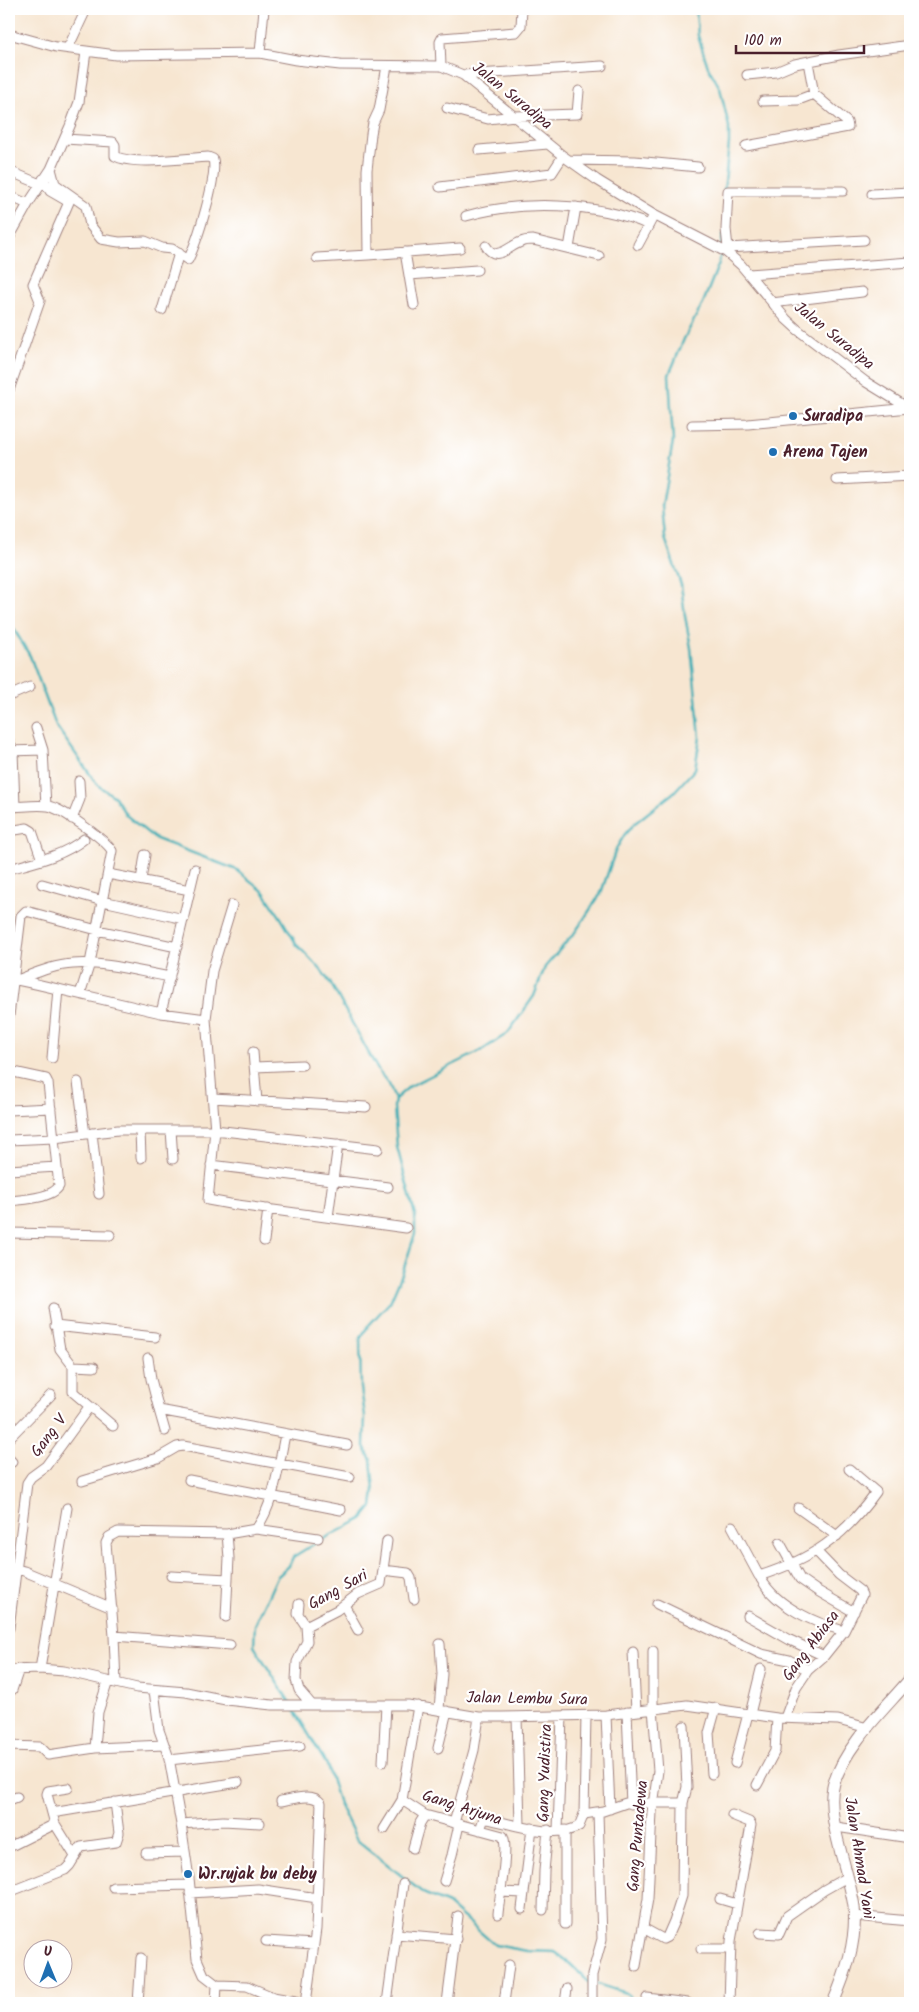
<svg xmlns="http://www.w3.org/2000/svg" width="919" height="2012" font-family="Kalam,sans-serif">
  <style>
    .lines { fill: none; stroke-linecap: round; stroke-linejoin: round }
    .stream { stroke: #3daeb6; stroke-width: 2.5 }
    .minor-casing { stroke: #a0827e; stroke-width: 11 }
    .major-casing { stroke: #a0827e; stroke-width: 13 }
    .minor { stroke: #fff; stroke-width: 9 }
    .major { stroke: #fff; stroke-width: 11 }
    .poi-dot { fill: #1f6fb2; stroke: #fff; stroke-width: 2 }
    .labels { text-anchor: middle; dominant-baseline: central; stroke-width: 4.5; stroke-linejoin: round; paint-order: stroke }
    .street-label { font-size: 16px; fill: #4a1f2b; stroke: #fff }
    .poi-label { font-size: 16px; font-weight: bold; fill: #4a1f2b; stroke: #fff; text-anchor: start }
  </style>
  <rect width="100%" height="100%" fill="#fff"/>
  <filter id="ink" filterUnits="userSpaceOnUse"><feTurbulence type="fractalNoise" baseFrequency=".02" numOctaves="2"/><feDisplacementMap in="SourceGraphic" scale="10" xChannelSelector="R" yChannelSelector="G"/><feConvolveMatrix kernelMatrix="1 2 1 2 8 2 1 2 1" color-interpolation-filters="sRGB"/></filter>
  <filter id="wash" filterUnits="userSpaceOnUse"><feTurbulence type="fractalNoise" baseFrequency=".0096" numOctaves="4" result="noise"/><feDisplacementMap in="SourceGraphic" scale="20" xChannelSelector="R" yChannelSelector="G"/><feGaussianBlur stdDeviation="1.12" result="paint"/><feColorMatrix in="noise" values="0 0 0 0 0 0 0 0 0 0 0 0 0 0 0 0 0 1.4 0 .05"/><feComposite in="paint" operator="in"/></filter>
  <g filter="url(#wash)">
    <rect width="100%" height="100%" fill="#f7e6d1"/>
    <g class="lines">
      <path class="stream" d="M696 9 698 36 708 67 720 88 729 127V143L724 192
        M721 246 723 235
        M9 621 30 656 56 726 94 780 100 787 115 797 126 815 154 838 237 870 263 891 281 918 297 945 321 970 331 984 379 1072 389 1084 395 1099
        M290 1703 254 1646 255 1625 277 1577 289 1566 293 1557 314 1544 362 1519 372 1507 374 1491 371 1460 364 1446 365 1416 361 1388 360 1339 368 1326 390 1302 402 1274 415 1234V1215L397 1147 394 1107 395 1099 410 1086 481 1051 508 1033 534 996 545 967 576 931 601 893 616 849 625 834 635 823 673 793 695 769 700 737 691 648 685 616 681 585 665 538 662 506 673 441 669 375 684 339 703 303 719 263 721 252
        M293 1708 327 1765 339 1804 357 1840 423 1893 448 1904 495 1945 527 1951 555 1952 566 1960 589 1982
        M594 1983 626 1993 630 1996 632 2003"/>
    </g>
  </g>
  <g filter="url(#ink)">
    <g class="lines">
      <g class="minor-casing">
        <path id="minor" d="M9 34 56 47 116 55 260 53 296 60 340 65 441 66 463 75 563 156 597 180 654 215 726 252 741 265 786 319 798 330 866 382 910 409
          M68 48 84 14 83 9
          M260 53 264 9
          M387 66 379 110 373 123 371 134 367 170 368 255 460 248
          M441 66 440 42 442 38 516 32 521 26 522 9
          M463 75 602 66
          M747 75 776 72 795 64 839 55 910 45
          M763 101 798 100 814 94
          M447 108 488 119 515 116 577 114 579 91
          M746 146 848 127 847 122 814 94 808 62
          M479 150 548 144
          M569 160 635 161 698 167
          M51 169 55 184 86 206 90 225 101 239 119 242 145 241 162 248 172 249 188 260C197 242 218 176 213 159L208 157C185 158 134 166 115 156V145L113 142 65 139
          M9 171 40 184
          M440 187 552 173 563 156
          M843 191H728L726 229 728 248 864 240
          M872 194 910 192
          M9 196 28 204
          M466 216C521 200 596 202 649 225
          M9 238 28 204 51 169 70 126 79 102 86 52
          M638 245 652 219
          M486 246C496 263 509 246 521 242 525 240 529 240 533 240L599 256
          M569 248 576 207
          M405 252 414 305
          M317 258 368 255
          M749 274 910 262
          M409 275 477 270
          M772 303 862 292
          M162 310 179 253
          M9 390 40 301 33 284 69 202 50 191 43 179
          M692 425 748 424 909 408
          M837 480 910 476
          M9 696 30 687
          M36 728 43 750 46 806
          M9 741 13 751 15 807
          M9 751 43 750
          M9 807C21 807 36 804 48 806 61 808 106 840 112 851L90 963 80 994
          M72 819 80 799 79 781
          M9 831 27 828 32 831 42 860
          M9 869C35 862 63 856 84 839
          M108 874 190 890
          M141 880 145 855
          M42 884 103 901 184 919
          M232 905 212 971 206 1019 215 1130 208 1200 230 1204 406 1228
          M17 980C36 973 54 965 73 964 102 961 141 972 170 977
          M11 983 17 980 36 984 161 1013 206 1019
          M161 1013 195 869
          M9 1016 21 916 26 911 97 930 177 947
          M253 1052 257 1101
          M52 1058 58 989
          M255 1067 302 1065
          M9 1071 46 1079 48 1083 59 1186C53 1198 22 1200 9 1201
          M78 1082 85 1134
          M213 1098 366 1107
          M9 1110 51 1108
          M140 1130 141 1158
          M171 1130 173 1159
          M92 1133 99 1194
          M9 1140 54 1138 118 1130H215L378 1149
          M211 1165 388 1187
          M9 1170 57 1167
          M328 1217 338 1144
          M9 1233 110 1235
          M264 1241 268 1209
          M53 1308 60 1349 73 1366V1392L113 1426
          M55 1326 155 1337
          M148 1358 151 1379 159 1410 347 1445
          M73 1366 94 1367
          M159 1410 165 1431
          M9 1438 51 1395
          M9 1459 12 1462
          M189 1480 341 1510
          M82 1481 158 1458 177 1447 183 1446 350 1477
          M798 1508 837 1536
          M732 1526 759 1576C812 1559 843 1538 876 1492L849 1469
          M256 1529 318 1538
          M780 1543 800 1579 816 1590 854 1612
          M9 1567 24 1571 112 1608
          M383 1570 408 1573 411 1578 414 1599
          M171 1576 228 1579
          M761 1579C777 1607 815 1623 844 1631
          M299 1604 298 1614 306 1626
          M657 1604 761 1654 789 1660 808 1670
          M344 1605 358 1630
          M748 1616 790 1640 824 1656
          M226 1617 229 1558 227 1534
          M9 1628 27 1483 31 1477 46 1466 89 1407
          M114 1636 230 1645
          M633 1652 636 1711
          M40 1669 67 1508
          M9 1670 40 1669 64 1671 137 1688 186 1692 226 1700 272 1705H408L479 1717H501L606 1715 687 1705 777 1718 838 1720 868 1728
          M116 1683 114 1636 106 1543 109 1537 118 1532 227 1534 256 1529C274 1506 279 1463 285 1435
          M154 1690 159 1730 169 1758 181 1824 189 1878 197 1959 204 1975 217 1985 216 2003
          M9 1692 12 1690 19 1669
          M312 1705 299 1690 296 1680 297 1662 307 1641 306 1626 337 1610 358 1594 381 1584 387 1541
          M418 1706 402 1800 425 1815 503 1836C509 1847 499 1899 498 1914
          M439 1709 442 1674 440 1644
          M627 1712 631 1804
          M750 1714 761 1669
          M606 1715 610 1809
          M517 1717 520 1825
          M785 1718 796 1688 808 1670 824 1656 844 1631 862 1595 860 1591 839 1575 816 1551
          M9 1746 40 1747 48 1755 95 1748 164 1745
          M95 1748 98 1712 108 1681
          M438 1748 447 1711
          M169 1760 300 1746
          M383 1762 386 1705
          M735 1763 748 1714
          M712 1774 709 1733 716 1708
          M757 1785 775 1751 777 1718
          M9 1800 17 1797
          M281 1801C293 1799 313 1792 321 1803L316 1929 306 2003
          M683 1803 687 1787 684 1726
          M52 1813 47 1794 48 1791 68 1788
          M584 1814 586 1716
          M454 1823 474 1750 479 1717
          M55 1824 75 1856
          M181 1824 223 1821 260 1823
          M836 1827 910 1838
          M384 1829 402 1800
          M480 1830 484 1818C509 1823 557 1840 579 1826L584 1814 603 1811 626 1803H683L682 1896 674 1921 667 1937 663 1939 643 1928
          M558 1830 562 1716
          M9 1847 55 1824 52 1813 238 1782
          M413 1848 420 1823 425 1815
          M146 1853 185 1852
          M444 1881 452 1855 459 1825
          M113 1887 189 1885
          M9 1892 65 1870 70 1865 81 1847 116 1842 119 1833 115 1802
          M500 1892 523 1893
          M190 1893 258 1889 317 1898
          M720 1899 737 1904
          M522 1909 532 1828
          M543 1910 544 1871 548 1830
          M854 1916 910 1921
          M565 1924V1830
          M760 1933 779 1934 787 1916 824 1890 847 1877
          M396 1934 456 1939
          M266 1941 314 1944
          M701 1949H731
          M636 1966 648 1899 652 1812 658 1771 653 1708V1651
          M217 1985 247 1986 273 1997 301 2002
          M647 1998 688 2003
          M138 2003 141 1958
          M387 2003 403 1884
          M447 2003 458 1916
          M504 2003 509 1965
          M565 2003 567 1989
          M592 2003V1975L602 1939 598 1813
          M729 2003 731 1941 751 1825 749 1822 732 1815"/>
      </g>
      <g class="major-casing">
        <path id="major" d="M833 2003C846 1973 857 1941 854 1907 850 1874 824 1815 834 1783 847 1743 884 1710 910 1679"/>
      </g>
      <use href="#minor" class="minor"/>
      <use href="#major" class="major"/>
    </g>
  </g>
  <g class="poi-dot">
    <circle cx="793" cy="416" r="5"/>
    <circle cx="773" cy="452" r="5"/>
    <circle cx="188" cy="1874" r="5"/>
  </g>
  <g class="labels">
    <g class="street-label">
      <text transform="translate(512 96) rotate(39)">Jalan Suradipa</text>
      <text transform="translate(834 336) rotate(39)">Jalan Suradipa</text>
      <text transform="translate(49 1436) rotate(-53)">Gang V</text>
      <text transform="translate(338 1590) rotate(-29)">Gang Sari</text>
      <text transform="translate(811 1646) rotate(-53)">Gang Abiasa</text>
      <text transform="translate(527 1699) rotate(1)">Jalan Lembu Sura</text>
      <text transform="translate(545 1773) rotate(-88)">Gang Yudistira</text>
      <text transform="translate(462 1808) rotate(18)">Gang Arjuna</text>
      <text transform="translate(638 1836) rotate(-85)">Gang Puntadewa</text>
      <text transform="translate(859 1858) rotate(81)">Jalan Ahmad Yani</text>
    </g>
    <g class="poi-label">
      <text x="803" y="416">Suradipa</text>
      <text x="783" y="452">Arena Tajen</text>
      <text x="198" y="1874">Wr.rujak bu deby</text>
    </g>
  </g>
  <rect width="919" height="2012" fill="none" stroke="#fff" stroke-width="30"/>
  <g transform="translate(48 1964) rotate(359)"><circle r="24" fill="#ffffff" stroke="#b7a5aa"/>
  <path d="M0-4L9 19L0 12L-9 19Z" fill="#1f6fb2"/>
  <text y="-8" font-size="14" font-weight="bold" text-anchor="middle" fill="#4a1f2b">U</text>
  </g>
  <path d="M736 45v8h128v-8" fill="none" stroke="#4a1f2b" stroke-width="2.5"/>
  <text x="744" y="45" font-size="15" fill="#4a1f2b" stroke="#ffffff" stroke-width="4" paint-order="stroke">100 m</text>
</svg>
